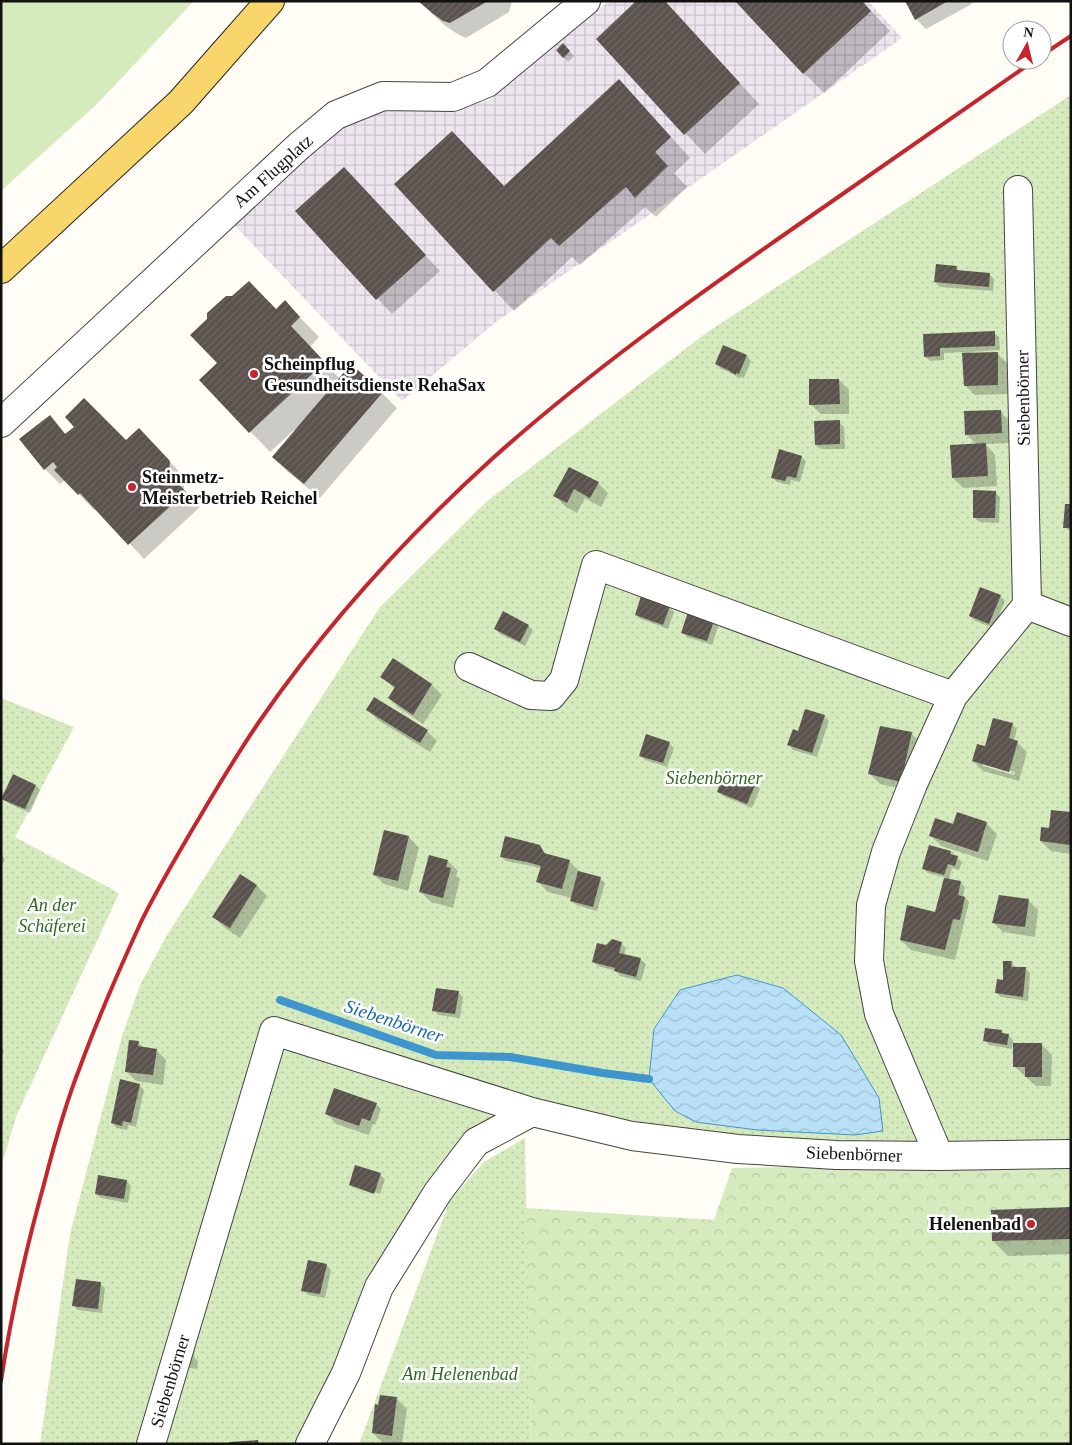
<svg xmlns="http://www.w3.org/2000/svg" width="1072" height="1445" font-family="'Times New Roman',serif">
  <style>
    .industrial { fill: url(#industrial-grid) }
    .grass { fill: #d5ebbd }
    .park { fill: url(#park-crowns) }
    .garden { fill: url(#garden-dots) }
    .water { fill: url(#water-waves); stroke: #3f96cf }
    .shadow { fill: #0003; fill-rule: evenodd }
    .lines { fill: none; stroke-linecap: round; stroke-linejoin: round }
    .stream { stroke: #3f96cf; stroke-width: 8 }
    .building { fill: url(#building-hatch) }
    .minor-casing { stroke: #444; stroke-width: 30 }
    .major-casing { stroke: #222; stroke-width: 30 }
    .minor { stroke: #fff; stroke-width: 28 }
    .major { stroke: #f9d66b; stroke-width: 28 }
    .rail { stroke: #c4262e; stroke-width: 4 }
    .poi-dot { fill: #c4262e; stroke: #fff; stroke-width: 2 }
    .labels { text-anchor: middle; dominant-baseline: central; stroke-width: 5; stroke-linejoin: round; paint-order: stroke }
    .street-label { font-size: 18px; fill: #111; stroke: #fff }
    .poi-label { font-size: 18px; font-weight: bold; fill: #111; stroke: #fff; text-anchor: start }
    .park-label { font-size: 18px; font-style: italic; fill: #2f6b1f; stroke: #fff }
    .water-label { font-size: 19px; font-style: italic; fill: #1768a6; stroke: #fff }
  </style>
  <defs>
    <pattern id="industrial-grid" width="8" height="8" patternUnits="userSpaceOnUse" patternTransform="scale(1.25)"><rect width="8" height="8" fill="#eee6ef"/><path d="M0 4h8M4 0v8" fill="none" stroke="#cbc4cc"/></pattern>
    <pattern id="park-crowns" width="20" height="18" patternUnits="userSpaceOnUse" patternTransform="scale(1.25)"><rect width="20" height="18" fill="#d5ebbd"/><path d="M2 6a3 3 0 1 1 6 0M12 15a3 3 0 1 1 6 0" fill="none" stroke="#b6c8a1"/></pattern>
    <pattern id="garden-dots" width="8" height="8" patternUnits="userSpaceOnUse" patternTransform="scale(1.25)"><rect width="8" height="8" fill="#d5ebbd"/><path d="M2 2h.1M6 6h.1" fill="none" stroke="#b6c8a1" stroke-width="1.8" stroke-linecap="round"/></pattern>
    <pattern id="water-waves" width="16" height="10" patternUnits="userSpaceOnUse" patternTransform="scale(1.25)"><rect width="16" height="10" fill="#b9e0f7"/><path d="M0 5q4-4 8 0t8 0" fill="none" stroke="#9ebfd3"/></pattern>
    <pattern id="building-hatch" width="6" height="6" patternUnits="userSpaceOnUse" patternTransform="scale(1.25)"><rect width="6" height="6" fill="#5a524d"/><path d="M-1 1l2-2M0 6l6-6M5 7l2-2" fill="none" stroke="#6d6662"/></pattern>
  </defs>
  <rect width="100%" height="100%" fill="#fffdf5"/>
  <path class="industrial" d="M609 1H868L902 38 496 322 402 401 234 225 329 136 351 119 379 110 452 108 471 105 489 100Z"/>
  <path class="grass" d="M1 1H194L98 103 1 191Z"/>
  <path class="park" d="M1071 1162V1444H531L526 1208 714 1220 732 1168Z"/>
  <path class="garden" d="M1071 95V1142L981 1144 729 1139 530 1105 464 1141 307 1444H40L70 1234 122 1036 140 985 167 935 380 607 486 502 706 333Z
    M1 698 74 727 15 837 119 893 16 1117 1 1167Z
    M525 1138 531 1444H359L450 1200 484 1162Z"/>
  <path class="water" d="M737 975 783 988 841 1035 879 1098 883 1131 855 1135 757 1130 696 1122 675 1111 649 1079 654 1029 680 990Z"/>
  <path class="shadow" d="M419 1H512L509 12 466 38 459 35 444 25Z
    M862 1 890 31 824 93 804 73Z
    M906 1H971L972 4 926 29 916 19Z
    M671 8 759 104 705 154 597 39Z
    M563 45 574 56 568 62 557 50Z
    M619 80 638 100 690 158 674 173 687 187 656 217 645 207 580 265 572 257 514 311 396 185 505 188Z
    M344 168 440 271 392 314 297 212Z
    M956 267 961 272 990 275 994 279 993 291 940 287 935 282Z
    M285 302 319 337 310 347 340 379 382 393 397 408 320 498 288 472 273 457 296 430 295 429 270 452 201 380Z
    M994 333 999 337 1000 350 970 352V354L997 353 1007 363 1008 394 975 395 965 385 964 352 944 353V360L930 361 925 356 924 336Z
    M746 356 751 361 744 378 741 377 740 378 736 376 734 374 721 369 717 364Z
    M839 380 849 390V414H821L810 404Z
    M1000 411 1010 422 1011 443 985 444 995 455 997 486 963 488 953 478 977 445 966 434Z
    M50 417 66 434 154 444 184 477V490L200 507 144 559 96 508 94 510 65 480 60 484 45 469Z
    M839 422 844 427 845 449H821L816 445Z
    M801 457 806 461 800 482 791 480 790 485 777 482 772 477Z
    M570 468 598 483 608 493 601 507 585 498 577 513 565 506 555 496Z
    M995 492 1000 497 999 523 979 522 974 517Z
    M1071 506V532L1065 527Z
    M1000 596 1005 601 994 628 975 621 970 616Z
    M669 607 674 612 668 629 641 619 636 615Z
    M713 622 718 627 712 645 687 637 683 633Z
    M528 626 533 630 525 646 500 634 495 629Z
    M393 660 432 685 442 695 423 724 399 708 389 698 395 689 382 677Z
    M368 710 427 731 437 741 430 752 378 720Z
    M824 716 829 721 817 757 793 750 789 745 799 733Z
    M994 719 1013 725 1017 729 1014 741 1017 742 1027 752 1019 781 983 771 973 761 986 748ZM983 763 1015 772 1014 775 983 766Z
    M911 733 921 743 911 791 880 784 870 774Z
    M669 743 674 748 667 767 645 760 640 755Z
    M755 784 760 789 752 808 723 796 718 791Z
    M36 786 40 790 30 813 8 803 3 798Z
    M1071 813V854L1051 851 1041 841 1050 830Z
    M986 823 997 834 988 861 941 846 931 836 954 826Z
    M385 831 409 837 419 848 408 891 384 884 374 874Z
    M540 846 547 855 569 861 579 871 600 878 605 883 597 911 576 905 571 900 572 898 548 892 538 882 541 868 506 861 501 856Z
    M930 846 951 852 962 862 959 870 952 868 949 880 960 882 965 887 963 895 969 902 955 960 911 950 901 940 936 913 946 878 928 873 923 868Z
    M1 855 5 859 1 867Z
    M448 861 458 871 456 876 460 879 453 908 431 902 421 892Z
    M240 876 257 886 267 896 240 938 224 927 214 917Z
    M1028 900 1038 910 1035 937 1003 932 993 922Z
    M621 943 626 948 624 955 641 960 646 964 641 981 620 976 616 971 598 966 593 962 607 946Z
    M1011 963 1016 967 1025 968 1030 973 1028 1001 1001 997 996 992 1004 982Z
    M458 992 463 997 460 1018 438 1015 434 1010Z
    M1001 1032 1004 1035H1008L1013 1040 1012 1049 989 1045 985 1040Z
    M138 1042 144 1048 156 1050 166 1060 163 1085 136 1081 126 1071Z
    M1042 1045 1052 1055 1051 1086H1036L1014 1066Z
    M1 1047 4 1051 1 1057Z
    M139 1085 144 1090 136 1127 128 1125 127 1130 117 1128 112 1123Z
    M376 1104 381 1109 375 1125 373 1124 369 1135 336 1124 326 1113Z
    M380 1175 385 1179 380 1194 354 1185V1188L379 1198 355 1189 350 1185Z
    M127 1181 131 1186 128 1203 101 1198 96 1194Z
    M1071 1208V1254L1008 1256 993 1241Z
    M326 1265 331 1270 325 1298 308 1295 303 1290Z
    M101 1284 105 1288 102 1313 78 1310 73 1305Z
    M191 1346 195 1350 194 1357 198 1361 197 1369 183 1367Z
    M397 1399 407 1409 402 1444 383 1443 373 1433Z"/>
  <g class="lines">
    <path class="stream" d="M280 1000 436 1055 510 1057 603 1073 649 1079"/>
  </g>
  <path class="building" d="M418 1H488L450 23 443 21 432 13Z
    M636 1H665L740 83 684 135 596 39Z
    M735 1H862L871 11 803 74Z
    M905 1H948L915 20Z
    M563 43 570 51 563 58 556 50Z
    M619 79 671 137 655 152 668 166 635 198 626 187 559 246 551 238 493 292 394 184 452 131 504 186Z
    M344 167 426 255 376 300 295 211Z
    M936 264 957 266 956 270 990 273 989 287 934 282Z
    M249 281 276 309 285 300 300 317 291 326 325 362 249 433 199 380 217 363 190 335 207 319V313L226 296H232Z
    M995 331V346L940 348V356L924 357 923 334Z
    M723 345 747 355 739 374 736 373V375L730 372V371L715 364Z
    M998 352V385L964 386 962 353Z
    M351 364 383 392 304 484 272 457Z
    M809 379H839L840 404 809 405Z
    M84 398 126 440 139 428 170 461 169 473 186 492 128 545 80 493 78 495 54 470 57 467 53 462 44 470 19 439 50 415 65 434 74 427 65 417Z
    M1001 410 1002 433 965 435 964 411Z
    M840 420V444L815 445 814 421Z
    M986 443 988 476 952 478 950 445Z
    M779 449 802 456 796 478 787 476 785 481 771 478Z
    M569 467 599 482 590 498 574 489 567 503 553 496Z
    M973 490 996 491 995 518H973Z
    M1065 504H1071V528H1063Z
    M980 587 1001 595 989 624 969 616Z
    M641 596 670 606 663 625 635 615Z
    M503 611 529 625 520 642 494 629Z
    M688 612 714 621 707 641 681 633Z
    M393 658 432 684 413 715 388 698 395 687 380 677Z
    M374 697 428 730 420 743 366 710Z
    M805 709 825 715 812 753 787 745 793 729 798 731Z
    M993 718 1013 723 1009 738 1018 741 1009 772 972 761 977 744 985 746Z
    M880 726 912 732 901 782 868 774Z
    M646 734 670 742 663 763 639 756Z
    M725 771 756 783 747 804 717 792Z
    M13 774 36 785 25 809 1 799Z
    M1051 810 1071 812 1070 845 1040 841 1041 827 1049 828Z
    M957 812 987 822 978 852 929 836 935 818 953 824Z
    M384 830 409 836 398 881 373 875Z
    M505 836 540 845 544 853 570 860 562 889 536 882 541 866 527 862 500 857Z
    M929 845 951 851 950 854 958 856 955 866 948 864 944 875 922 869Z
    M429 855 448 860 446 867 451 868 443 898 419 892Z
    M578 871 601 877 593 907 570 901Z
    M240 874 257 885 230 928 212 917Z
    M944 878 961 881 958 895 965 897 960 920 953 919 945 950 900 940 907 905 935 912Z
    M999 895 1029 899 1025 927 992 923Z
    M612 939 622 942 619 953 641 958 636 977 614 971 615 968 592 962 597 943 606 945Z
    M1003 961H1012L1011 967H1026L1023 997 995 993 997 979 1003 980Z
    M436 988 459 991 455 1014 432 1011Z
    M985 1028 1002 1030V1033L1009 1034 1007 1045 983 1041Z
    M129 1040 139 1041 138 1046 157 1049 153 1075 125 1072Z
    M1013 1043H1042V1077H1025V1067H1013Z
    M120 1079 140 1084 131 1123 123 1121 122 1126 111 1123Z
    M334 1088 377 1103 370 1121 362 1118 359 1126 325 1114Z
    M355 1165 381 1173 374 1194 349 1185Z
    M98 1175 127 1180 124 1199 95 1194Z
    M1071 1207V1239L992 1241 991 1210Z
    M308 1260 327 1264 320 1294 301 1291Z
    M76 1279 101 1282 98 1309 72 1306Z
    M380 1395 397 1397 392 1436 372 1433 375 1404 378 1405Z
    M258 1440 259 1444H229V1442Z"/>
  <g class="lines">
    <g class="minor-casing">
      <path id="minor" d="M1 423 299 146 336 115 383 96 453 97 487 83 586 1
        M1027 605 1071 622
        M469 667 531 695 551 696 564 680 596 565 953 696
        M939 1156 879 1014 869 961 871 905 886 852 913 784 953 696 1027 605 1018 190
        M151 1444 274 1031 532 1112
        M310 1444 346 1373 379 1287 438 1192 476 1142 532 1112 632 1136 738 1149 836 1155 939 1156 1071 1154"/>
    </g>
    <g class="major-casing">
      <path id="major" d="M1 269 181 102 270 1"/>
    </g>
    <use href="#minor" class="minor"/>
    <use href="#major" class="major"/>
    <path class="rail" d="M1042 55 1071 36
      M1 1381C11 1314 26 1249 44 1184 54 1145 65 1105 80 1067 98 1018 119 970 141 922 156 891 174 861 192 830 214 793 236 755 261 719 327 624 407 536 493 458 588 373 693 298 798 225 877 170 956 115 1035 60"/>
  </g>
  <g class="poi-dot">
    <circle cx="254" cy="374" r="5"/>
    <circle cx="132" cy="487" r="5"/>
    <circle cx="1031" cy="1224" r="5"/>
  </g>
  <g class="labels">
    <g class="street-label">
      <text transform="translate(273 171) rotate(-42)">Am Flugplatz</text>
      <text transform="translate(1023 398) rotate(-91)">Siebenbörner</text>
      <text transform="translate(854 1154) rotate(2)">Siebenbörner</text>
      <text transform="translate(170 1381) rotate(-73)">Siebenbörner</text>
    </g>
    <g class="poi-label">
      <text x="264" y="364">Scheinpflug<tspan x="264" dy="21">Gesundheitsdienste RehaSax</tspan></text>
      <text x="142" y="477">Steinmetz-<tspan x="142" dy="21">Meisterbetrieb Reichel</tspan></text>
      <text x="1021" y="1224" text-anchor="end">Helenenbad</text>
    </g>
    <g class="park-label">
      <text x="714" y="778">Siebenbörner</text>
      <text x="52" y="905">An der<tspan x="52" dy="21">Schäferei</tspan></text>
      <text x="460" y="1374">Am Helenenbad</text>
    </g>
    <g class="water-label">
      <text transform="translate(394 1021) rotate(18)">Siebenbörner</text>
    </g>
  </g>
  <rect width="1072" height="1445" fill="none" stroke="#111111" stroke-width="5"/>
  <g transform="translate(1027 45) rotate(8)"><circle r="24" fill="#ffffff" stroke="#a0a0a0"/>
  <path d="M0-4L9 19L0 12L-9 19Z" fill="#c4262e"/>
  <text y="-8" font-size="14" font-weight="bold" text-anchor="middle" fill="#111111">N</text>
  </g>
</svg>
